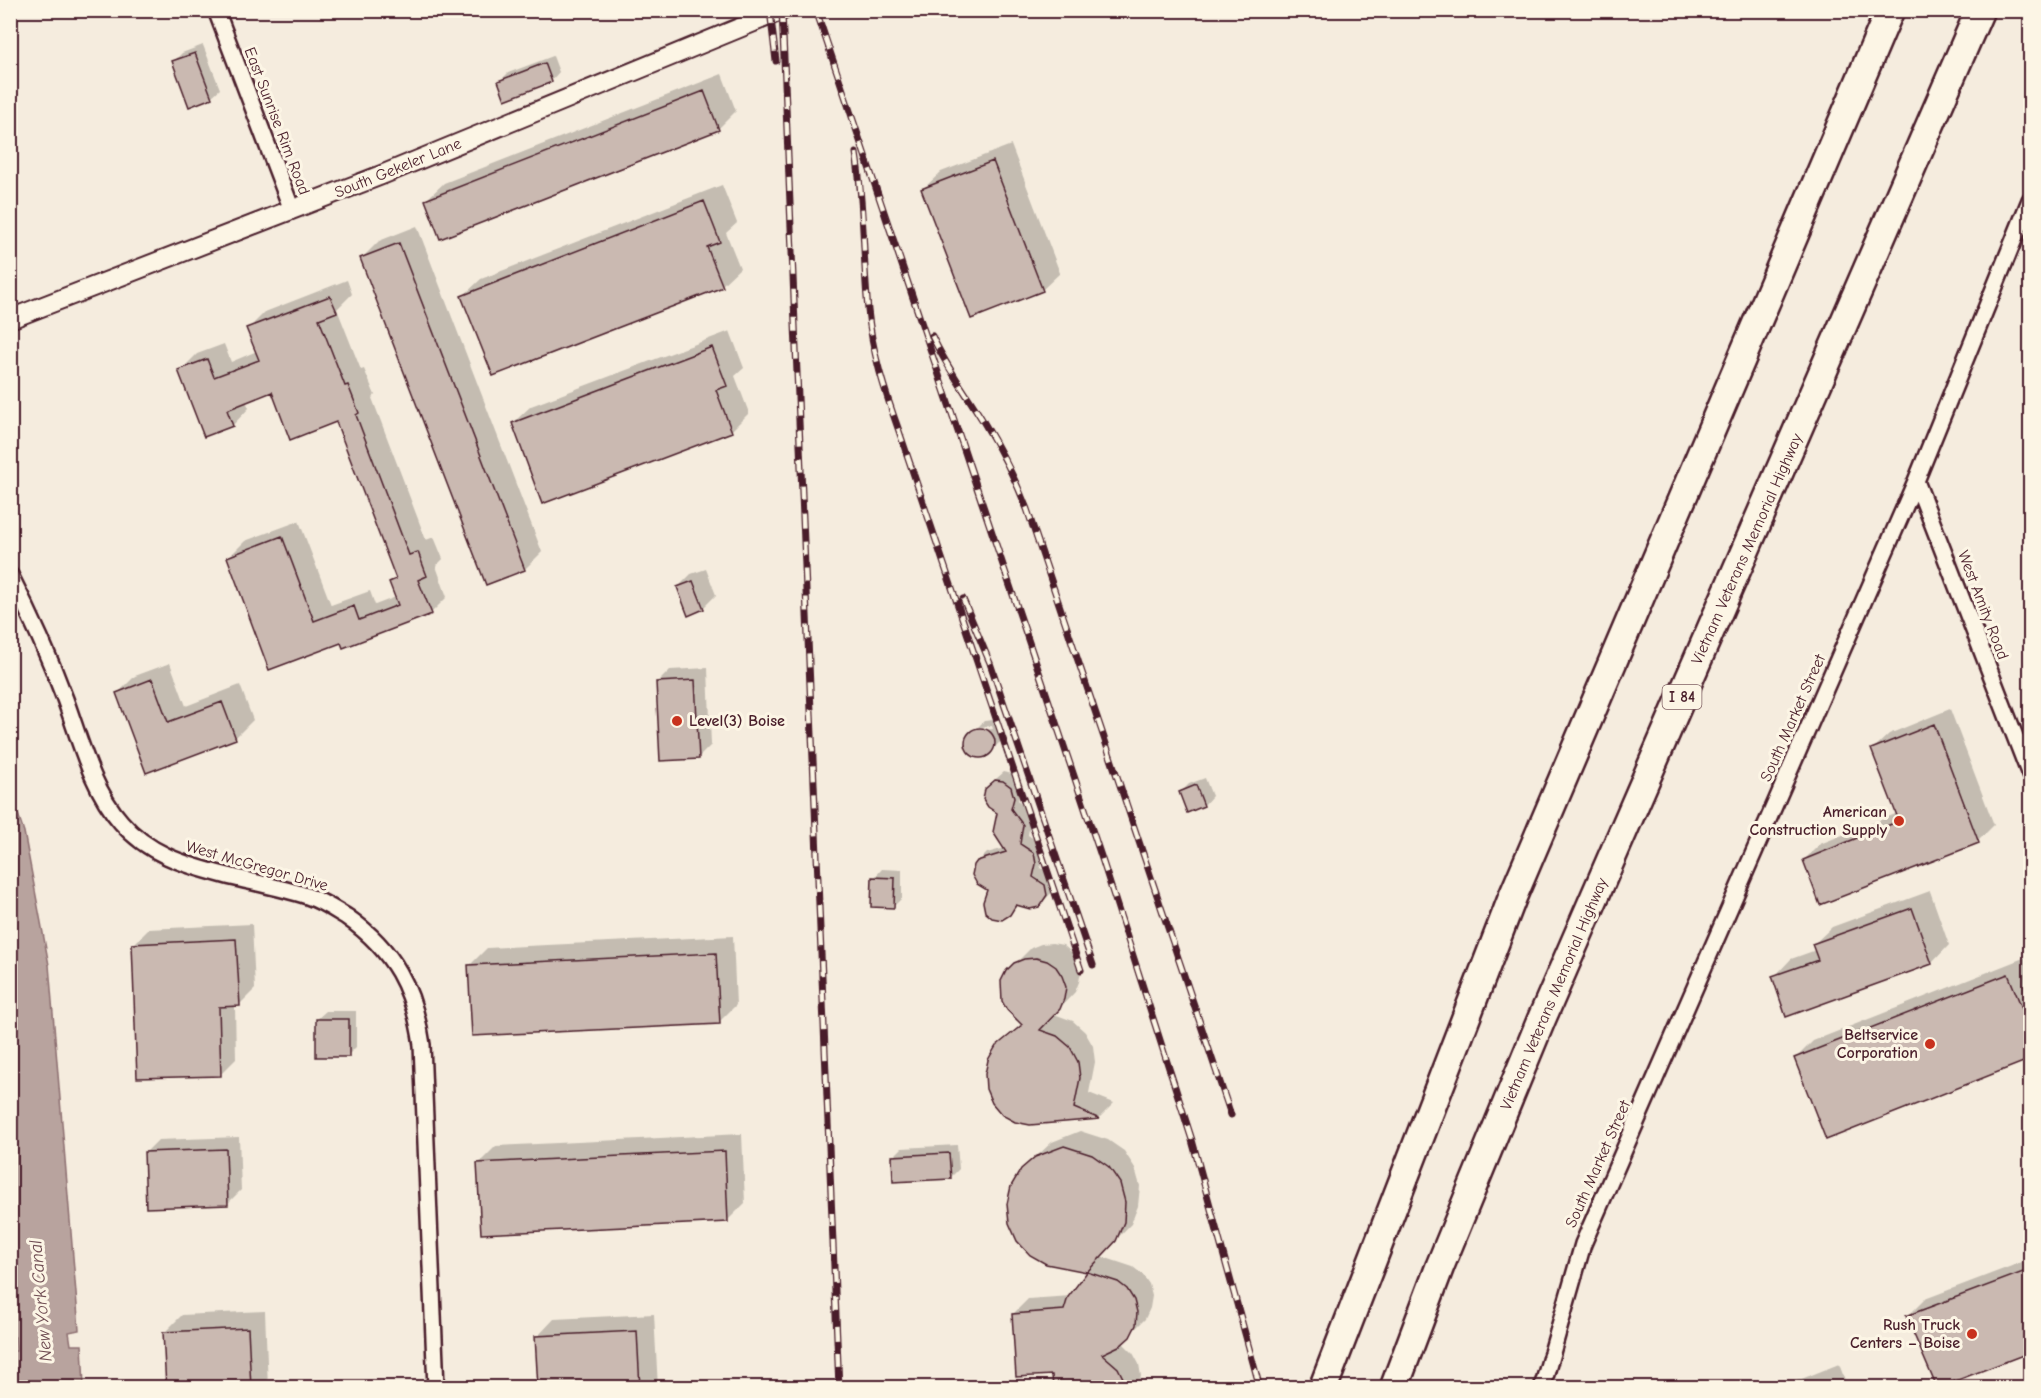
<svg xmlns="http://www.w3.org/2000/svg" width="2041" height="1398" font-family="'Comic Neue',sans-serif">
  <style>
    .water { fill: #b8a39e; stroke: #8c6e70; stroke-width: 1.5 }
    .shadow { fill: #0003 }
    .building { fill: #cab9b1; stroke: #4a1f2b; stroke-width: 1.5 }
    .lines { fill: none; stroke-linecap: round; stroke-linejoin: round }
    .minor-casing { stroke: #4a1f2b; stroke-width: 20 }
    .tertiary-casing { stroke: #4a1f2b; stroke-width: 22 }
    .motorway-casing { stroke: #4a1f2b; stroke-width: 32 }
    .minor { stroke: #fcf5e5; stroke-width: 15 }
    .tertiary { stroke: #fcf5e5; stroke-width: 18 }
    .motorway { stroke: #fcf5e5; stroke-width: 27 }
    .rail-casing { stroke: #4a1f2b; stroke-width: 7 }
    .rail { stroke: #fcf5e5; stroke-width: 4.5; stroke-dasharray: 14; stroke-linecap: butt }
    .poi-dot { fill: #c8321e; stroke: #fcf5e5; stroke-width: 2 }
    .labels { text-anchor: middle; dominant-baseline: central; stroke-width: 6; stroke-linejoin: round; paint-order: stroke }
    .shield { fill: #fcf5e5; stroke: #7f5f63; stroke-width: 1.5 }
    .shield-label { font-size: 15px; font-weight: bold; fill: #4a1f2b }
    .street-label { font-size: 16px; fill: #4a1f2b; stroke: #fcf5e5 }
    .poi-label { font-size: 16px; font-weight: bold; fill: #4a1f2b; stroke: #fcf5e5; text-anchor: end }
    .water-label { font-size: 18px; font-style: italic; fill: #704d53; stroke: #fcf5e5 }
  </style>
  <rect width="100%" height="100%" fill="#f5ecde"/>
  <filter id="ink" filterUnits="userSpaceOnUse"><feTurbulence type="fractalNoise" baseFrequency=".0167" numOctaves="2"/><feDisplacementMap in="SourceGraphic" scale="12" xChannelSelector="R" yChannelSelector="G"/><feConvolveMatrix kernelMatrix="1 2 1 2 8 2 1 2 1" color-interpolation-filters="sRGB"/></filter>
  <g filter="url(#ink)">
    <path class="water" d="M11 793 24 832 49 965 79 1330 69 1332 71 1345H82L84 1387H11V1351H16L15 1337H10Z"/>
    <path class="shadow" d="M203 45 220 89 211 97 173 62 182 53Z
      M553 56 559 72 551 81 499 82 508 73Z
      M722 74 736 111 718 129 426 200 444 183Z
      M1011 145 1060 273 1042 290 923 189 941 172Z
      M722 185 737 223 726 233 740 268 722 285 463 296 481 279Z
      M417 226 542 552 525 569 362 258 379 241Z
      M347 280 352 294 337 309 361 370 364 369 375 395 372 398 426 540 434 537 443 559 436 566 447 597 431 613 342 641 270 668 228 558 245 541 299 521 331 605 370 591 375 605 396 597 391 583 397 577 337 420 272 390 246 401 249 408 233 425 205 435 180 371 197 354 224 344 231 362 257 351 248 329 265 312Z
      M730 331 744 368 735 376 749 413 731 431 513 423 531 406Z
      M706 569 716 595 703 608 678 587 691 574Z
      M170 663 186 706 240 685 253 720 236 737 147 771 118 693 135 676Z
      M708 668 711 745 698 758 657 683 670 670Z
      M1950 709 1994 825 1978 841 1804 860 1820 844 1898 813 1872 750 1889 734Z
      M994 720 1002 726 1003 730 1002 740 985 757 974 756 967 746 968 737 974 731 993 729 992 726 978 727 984 721Z
      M1004 772 1016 775 1021 783 1018 800 1031 816 1028 835 1042 845 1044 854 1040 868 1050 873 1055 881 1054 890 1039 906 1019 904 1009 914 989 890 978 862 987 853 1005 848 998 812 985 794 989 785Z
      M1205 778 1212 796 1204 805 1188 811 1181 792 1189 784Z
      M882 869 902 870V898L893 907 874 878Z
      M1930 891 1949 945 1932 963 1774 977 1791 959 1816 950 1814 944 1832 927Z
      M252 924 255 989 239 1005H235L236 1059 220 1075 133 945 149 929Z
      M733 936 736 1005 719 1022 470 965 487 948Z
      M1052 943 1063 945 1071 952 1078 961 1081 971 1079 982 1075 992 1054 1014 1073 1021 1085 1032 1093 1046 1095 1062 1089 1093 1114 1103 1100 1117 1030 1124 998 1047 1022 1023 1007 972 1031 948 1041 944Z
      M2026 957 2030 969V1058H1796L1813 1041Z
      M326 1011H356V1047L348 1055 317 1019Z
      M1080 1131 1108 1140 1124 1151 1135 1168 1140 1186 1138 1206 1131 1224 1100 1256 1133 1267 1142 1274 1149 1284 1152 1296 1150 1308 1145 1319 1122 1342 1133 1353 1139 1364 1141 1376 1138 1388H1054L1053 1373 1013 1314 1028 1299 1071 1296 1089 1271 1047 1262 1022 1170 1052 1142Z
      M742 1134 745 1203 728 1220 479 1163 496 1146Z
      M239 1137 241 1190 228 1203 145 1153 158 1140Z
      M957 1145 959 1169 950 1178 894 1156 902 1148Z
      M2030 1259V1350L1908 1316 1925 1299Z
      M265 1311 268 1388H167L164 1333 182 1315Z
      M654 1314 658 1388H540L537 1337 554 1319Z
      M1839 1364 1848 1388H1779Z"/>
    <path class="building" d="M195 53 212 98 189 107 172 61Z
      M545 63 552 82 505 100 498 81Z
      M704 91 719 130 440 239 425 200Z
      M993 161 1043 291 971 319 921 189Z
      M704 201 720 242 707 247 723 287 493 376 461 296Z
      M399 243 525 570 486 585 360 258Z
      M330 296 337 312 319 319 345 386 348 385 359 413 356 415 409 555 418 552 427 576 418 580 432 614 343 648 341 643 269 670 227 557 282 536 314 621 354 606 359 620 398 605 389 582 396 579 336 422 290 440 272 392 227 410 233 426 204 437 178 370 207 359 214 377 259 360 246 328Z
      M712 347 727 386 716 390 732 432 542 504 512 423Z
      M693 581 704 609 688 616 677 587Z
      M152 679 168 722 222 702 236 739 146 773 116 693Z
      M695 680 699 759 660 761 656 682Z
      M1934 724 1979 843 1820 905 1803 860 1899 821 1871 749Z
      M965 743a15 15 0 1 1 30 0a15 15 0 1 1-30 0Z
      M995 780 1003 781 1011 787 1014 798 1011 809 1023 825 1020 844 1034 853 1036 864 1033 877 1045 885 1047 895 1039 907 1030 909 1016 905 1010 915 1002 920 992 918 985 912 983 902 987 890 977 884 972 875 974 865 977 861 1006 852 993 832 997 813 988 807 983 799 985 789Z
      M1196 785 1204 806 1187 813 1179 792Z
      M872 877 895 878 894 908 871 907Z
      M1912 908 1932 964 1786 1017 1772 976 1818 960 1812 944Z
      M236 939 240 1006 219 1007 221 1076 137 1078 132 944Z
      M716 953 720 1024 472 1036 468 965Z
      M1036 958 1047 961 1056 967 1062 976 1066 987 1064 999 1060 1009 1040 1030 1057 1036 1070 1047 1078 1062 1080 1078 1074 1108 1100 1119 1030 1125 1015 1122 1002 1115 992 1103 986 1089 985 1074 988 1060 996 1046 1022 1025 1007 1010 1002 1001 1001 981 1006 971 1014 963 1024 959Z
      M2008 974 2031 1030V1059L1826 1140 1794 1058Z
      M316 1019H349V1057H316Z
      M1064 1146 1092 1155 1109 1167 1120 1183 1125 1202 1124 1222 1116 1241 1087 1272 1118 1282 1127 1289 1134 1300 1137 1312 1136 1325 1130 1337 1121 1345 1102 1354 1118 1368 1128 1388H1053L1052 1375 1016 1377 1012 1314 1064 1310 1068 1297 1087 1272 1046 1264 1030 1255 1017 1241 1009 1223 1007 1204 1011 1186 1021 1169 1035 1157Z
      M226 1149 228 1205 146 1208 144 1152Z
      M725 1151 728 1222 481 1234 477 1163Z
      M949 1153 951 1179 893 1182 892 1156Z
      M2031 1269V1352L1937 1388 1906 1316Z
      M248 1328 251 1388H166L163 1332Z
      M637 1331 640 1388H538L535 1336Z"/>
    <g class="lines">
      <g class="minor-casing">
        <path id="minor" d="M216 10 292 210
          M1916 481 2030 775
          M10 575C31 616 49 656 65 699 80 740 92 789 121 822 148 854 185 865 224 875 251 882 280 887 307 896 322 901 334 909 347 917 394 950 414 989 422 1045L436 1388
          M1542 1388 1583 1244 1916 481 2030 200"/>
      </g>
      <g class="tertiary-casing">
        <path id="tertiary" d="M10 319 384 174 783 10"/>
      </g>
      <g class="motorway-casing">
        <path id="motorway" d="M1323 1388 1513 896 1890 10
          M1394 1388 1440 1266 1542 1018 1980 10"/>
      </g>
      <use href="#minor" class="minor"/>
      <use href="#tertiary" class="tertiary"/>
      <use href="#motorway" class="motorway"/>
      <g class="rail-casing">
        <path id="rail" d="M770 10 776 61
          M782 10 839 1388
          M816 10 1103 862 1192 1140 1260 1388
          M856 153C864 205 863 258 868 310 872 352 885 392 899 431L1081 970
          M932 336C946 366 966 393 983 421 1000 449 1015 478 1027 509L1231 1115
          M963 599 990 663 1093 965"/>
      </g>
      <use href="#rail" class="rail"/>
    </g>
  </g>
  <g class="poi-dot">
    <circle cx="677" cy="721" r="6"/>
    <circle cx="1899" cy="821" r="6"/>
    <circle cx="1930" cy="1044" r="6"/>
    <circle cx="1972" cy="1334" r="6"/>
  </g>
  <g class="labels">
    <rect class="shield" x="1662.5" y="685" width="39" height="24" rx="4.5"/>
    <g class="shield-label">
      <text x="1682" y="697">I 84</text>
    </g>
    <g class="street-label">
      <text transform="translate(277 121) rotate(69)">East Sunrise Rim Road</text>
      <text transform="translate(398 168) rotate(-22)">South Gekeler Lane</text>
      <text transform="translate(1747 549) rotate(-66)">Vietnam Veterans Memorial Highway</text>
      <text transform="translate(1983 605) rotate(69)">West Amity Road</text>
      <text transform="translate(1793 718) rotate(-66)">South Market Street</text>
      <text transform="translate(257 866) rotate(16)">West McGregor Drive</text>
      <text transform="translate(1554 994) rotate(-67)">Vietnam Veterans Memorial Highway</text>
      <text transform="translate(1598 1164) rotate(-66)">South Market Street</text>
    </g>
    <g class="poi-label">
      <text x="689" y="721" text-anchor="start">Level(3) Boise</text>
      <text x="1887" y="812">American<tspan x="1887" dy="18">Construction Supply</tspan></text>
      <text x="1918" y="1035">Beltservice<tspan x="1918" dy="18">Corporation</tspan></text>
      <text x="1960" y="1325">Rush Truck<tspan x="1960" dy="18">Centers – Boise</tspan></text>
    </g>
    <g class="water-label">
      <text transform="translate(41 1301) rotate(-95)">New York Canal</text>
    </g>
  </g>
  <rect width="2041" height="1398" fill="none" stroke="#fcf5e5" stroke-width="36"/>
  <rect x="18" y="18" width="2005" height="1362" fill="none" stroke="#4a1f2b" stroke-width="2" filter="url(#ink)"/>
</svg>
